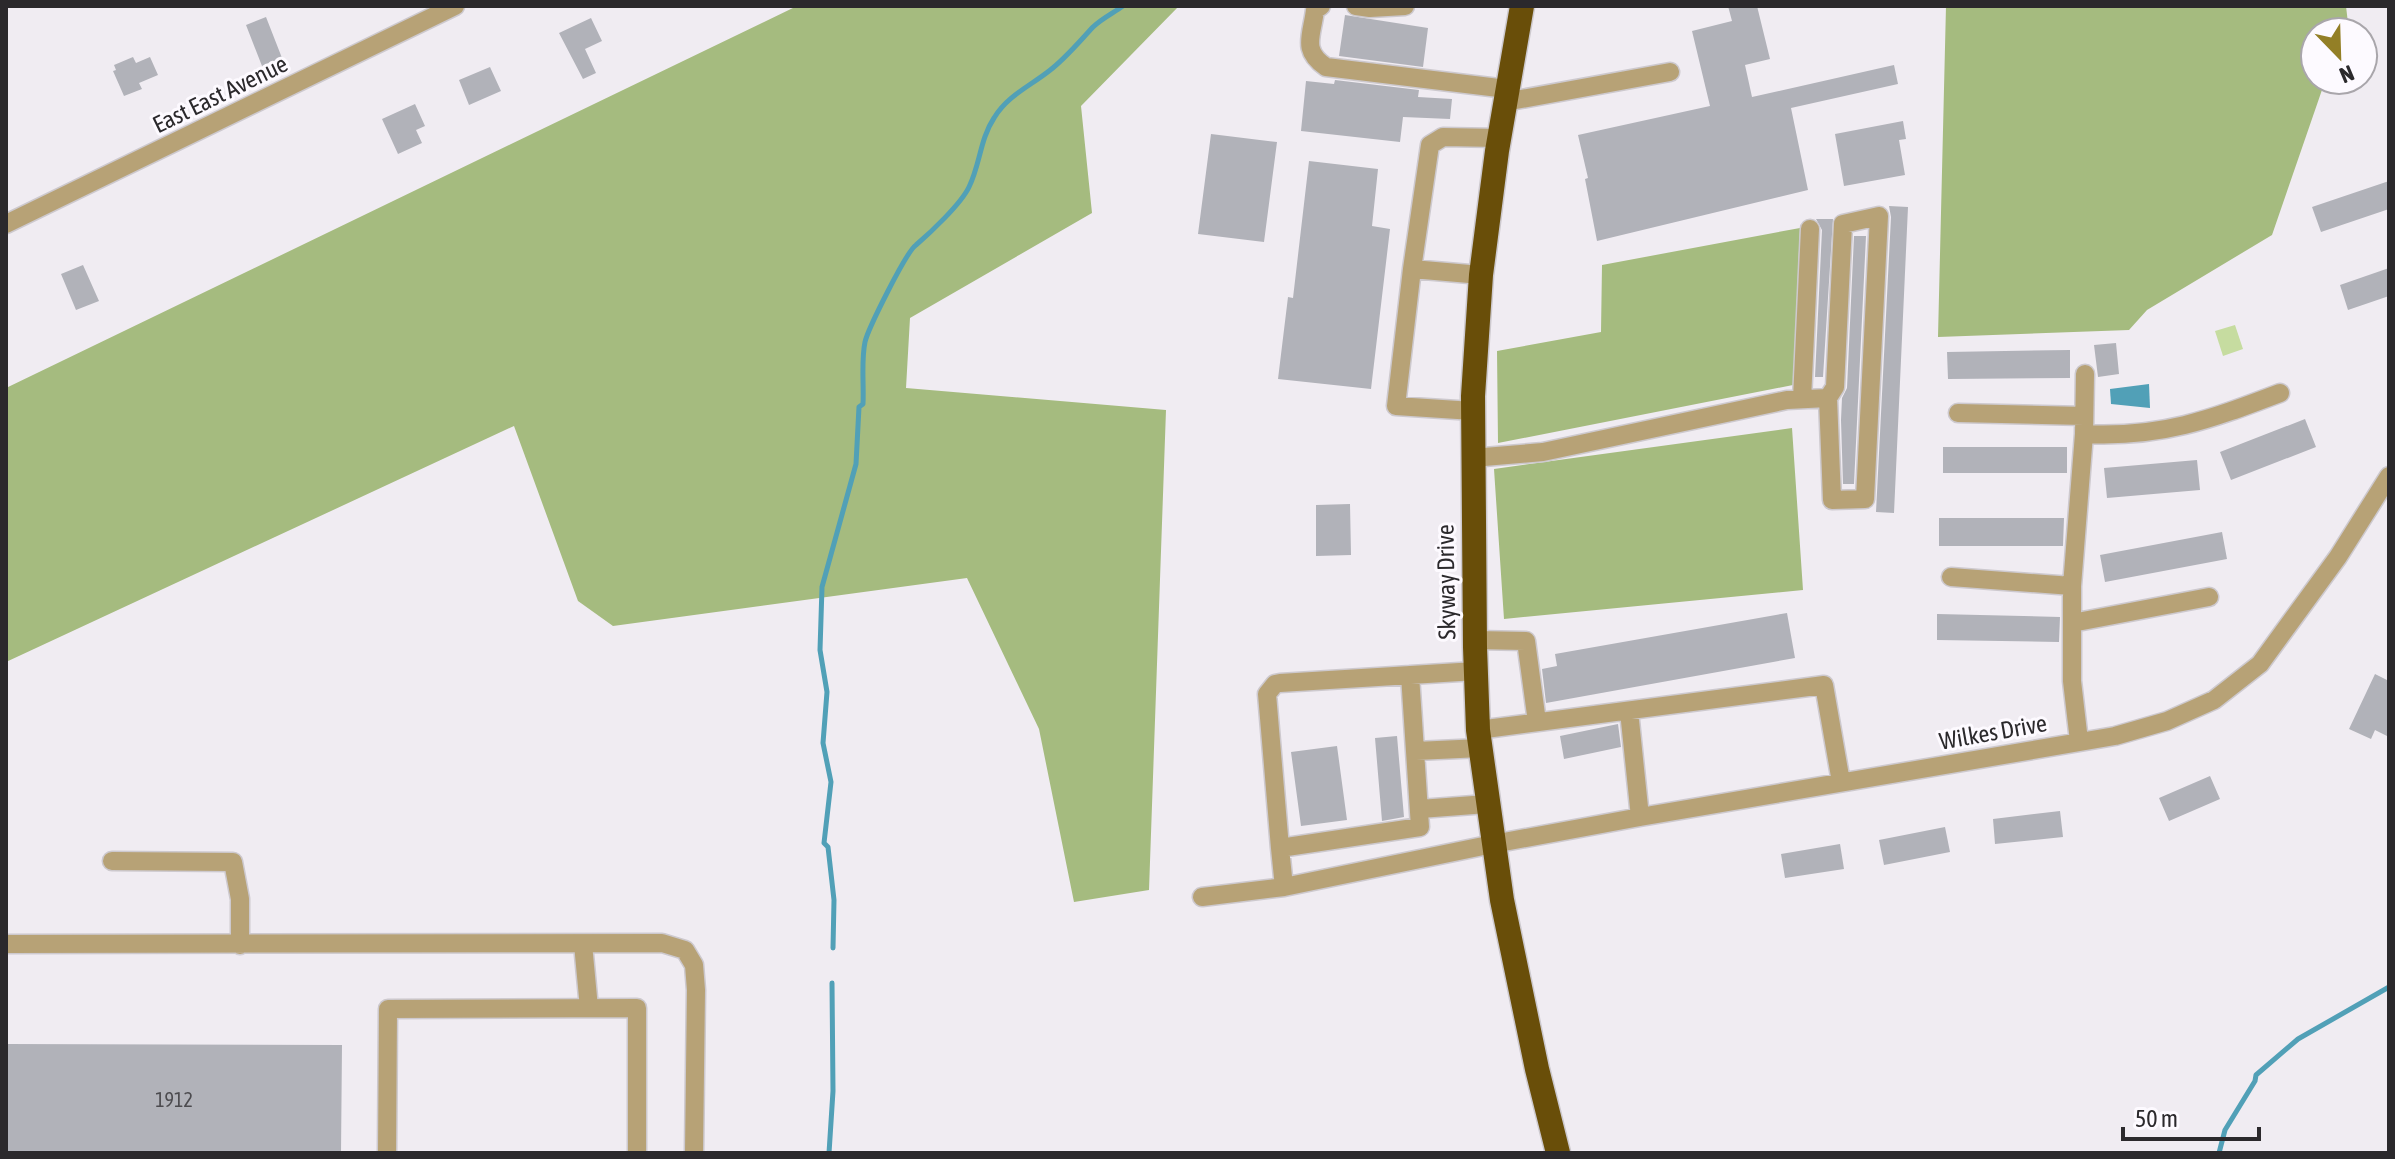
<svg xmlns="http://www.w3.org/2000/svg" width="2395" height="1159" font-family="'Asap Condensed',sans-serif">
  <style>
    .green { fill: #c6dca0 }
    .forest { fill: #a5bb7f }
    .water { fill: #51a0b7 }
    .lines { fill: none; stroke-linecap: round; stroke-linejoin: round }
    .stream { stroke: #51a0b7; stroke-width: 5 }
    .building { fill: #b1b2b9 }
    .minor-casing { stroke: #cdc9ce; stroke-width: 21 }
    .highway-casing { stroke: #cdc9ce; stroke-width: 27 }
    .minor { stroke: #b7a276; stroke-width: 18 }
    .highway { stroke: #694e09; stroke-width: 24 }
    .labels { text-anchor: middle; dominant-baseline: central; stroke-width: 6; stroke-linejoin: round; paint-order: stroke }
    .number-label { font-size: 20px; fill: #4c4b4f }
    .street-label { font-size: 24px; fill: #2b292c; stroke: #fdfaff }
  </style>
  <rect width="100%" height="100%" fill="#f0ecf2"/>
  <path class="green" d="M2235 325 2243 349 2223 356 2215 331Z"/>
  <path class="forest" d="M797 6H1179L1081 106 1092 213 910 318 906 388 1166 410 1149 890 1074 902 1039 729 967 578 613 626 578 601 514 426 6 662V388Z
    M1946 6H2346L2349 32H2315V80H2355V85L2323 87 2272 235 2147 310 2129 330 1938 337Z
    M1800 228 1793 385 1498 443 1497 351 1601 332 1602 265Z
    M1792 428 1803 590 1504 619 1494 469Z"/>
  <path class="water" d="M2149 384 2150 408 2111 404 2110 389Z"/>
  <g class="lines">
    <path class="stream" d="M833 948 834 900 828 847 824 843 831 782 823 743 827 692 820 650 822 587 856 464 859 407 863 404C864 384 861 361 865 342 868 329 906 252 916 245 930 233 961 204 969 187 980 165 980 139 994 118 1007 96 1030 86 1049 71 1065 59 1079 42 1093 27 1101 19 1113 13 1123 6
      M829 1153 833 1091 832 983
      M2219 1153 2225 1130 2255 1081 2256 1075 2298 1039 2389 987"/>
  </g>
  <path class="building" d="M1728 6H1757L1770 59 1745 65 1752 97 1894 65 1898 84 1791 108 1808 190 1597 241 1585 179 1588 178 1578 135 1710 106 1692 31 1732 21Z
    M1345 15 1428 28 1423 67 1339 56Z
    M266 17 282 58 262 66 246 25Z
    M591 18 602 41 585 49 596 73 583 79 559 33Z
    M133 57 136 63 150 57 158 75 139 83 142 89 124 96 113 71 116 70 114 65Z
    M490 67 501 91 469 105 459 80Z
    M1335 80 1419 90 1418 97 1452 99 1450 119 1403 117 1400 142 1301 131 1306 81 1334 84Z
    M415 104 425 126 416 130 422 143 398 154 382 119Z
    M1903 121 1906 139 1899 140 1905 175 1844 186 1835 134Z
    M1211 134 1277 142 1264 242 1198 234Z
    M1309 161 1378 169 1372 226 1390 229 1371 389 1278 379 1288 297 1293 298Z
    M2389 181V209L2321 232 2312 207Z
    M1889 206 1908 207 1894 513 1876 512 1891 217Z
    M1816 219H1833L1823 377H1815L1822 230Z
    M1854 236H1866L1854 484H1843L1841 420 1842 398 1847 388Z
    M83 265 99 301 76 310 61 274Z
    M2389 268V296L2348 310 2340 285Z
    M2116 343 2119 374 2098 377 2094 345Z
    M2070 350V378L1948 379 1947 352Z
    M2305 419 2316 447 2231 480 2220 452Z
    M1943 447H2067V473H1943Z
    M2197 460 2200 490 2107 498 2104 468Z
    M1350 504 1351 555 1316 556V505Z
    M1939 518H2064L2063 546H1939Z
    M2222 532 2227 559 2105 582 2100 555Z
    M1787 613 1795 658 1546 703 1542 669 1557 666 1555 654Z
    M1937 614 2060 617 2059 642 1937 640Z
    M2375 674 2389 681V737L2375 730 2371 739 2349 729Z
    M1618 724 1621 747 1564 759 1560 736Z
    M1397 736 1404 817 1382 821 1375 738Z
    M1337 746 1347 820 1301 826 1291 752Z
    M2210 776 2220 799 2169 821 2159 798Z
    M2060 811 2063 837 1995 844 1993 819Z
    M1945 827 1950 852 1884 865 1879 840Z
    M1840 844 1844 869 1785 878 1781 854Z
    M6 1044 342 1045 341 1153H6Z"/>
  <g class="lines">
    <g class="minor-casing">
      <path id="minor" d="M1321 6 1315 10C1312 36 1301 50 1326 67L1507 89
        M1356 6 1370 8 1405 6
        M1505 102 1670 72
        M6 224 455 6
        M1412 269 1481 275
        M1802 399 1810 229
        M1473 411 1396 406 1412 269 1430 145 1443 137 1499 138
        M1958 413 2084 416
        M2084 434C2161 438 2209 420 2280 393
        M1472 458 1543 452 1787 400 1828 398 1832 500 1865 499 1879 216 1843 224 1835 387 1828 398
        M1951 577 2072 586
        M2072 623 2209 597
        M1476 640 1526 641 1537 722
        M1410 675 1420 827 1280 848 1267 694 1275 684 1280 683 1476 671
        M1629 711 1640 817
        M1478 730 1824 685 1841 782
        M2079 741 2072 681V586L2084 434 2085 374
        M1416 751 1481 748
        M1420 809 1487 804
        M1280 848 1284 887
        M112 861 233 862 240 899V945
        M1202 897 1284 887 1493 844 1640 817 2115 736 2167 721 2214 700 2260 664 2338 557 2389 476
        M6 944 662 943 685 950 694 965 696 990 694 1153
        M583 944 589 1008
        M387 1153 388 1009 637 1008V1153"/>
    </g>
    <g class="highway-casing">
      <path id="highway" d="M1522 6 1497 151 1481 275 1473 396 1475 647 1478 730 1502 900 1537 1069 1558 1153"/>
    </g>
    <use href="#minor" class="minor"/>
    <use href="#highway" class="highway"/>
  </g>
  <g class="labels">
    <g class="number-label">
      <text x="174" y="1099">1912</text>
    </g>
    <g class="street-label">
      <text transform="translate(220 94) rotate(-26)">East East Avenue</text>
      <text transform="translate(1446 582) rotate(-91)">Skyway Drive</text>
      <text transform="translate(1993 732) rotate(-10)">Wilkes Drive</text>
    </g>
  </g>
  <rect width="2395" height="1159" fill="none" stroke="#2b292c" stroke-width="16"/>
  <g transform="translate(2339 56) rotate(157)"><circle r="38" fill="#fdfaff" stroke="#a9a6ab" stroke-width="2"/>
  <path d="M0-6L14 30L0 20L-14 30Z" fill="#937f26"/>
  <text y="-12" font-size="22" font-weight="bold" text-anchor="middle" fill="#2b292c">N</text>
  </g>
  <path d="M2123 1127v12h136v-12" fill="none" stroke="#2b292c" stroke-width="4"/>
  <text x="2135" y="1127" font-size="24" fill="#2b292c" stroke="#fdfaff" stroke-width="6" paint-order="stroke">50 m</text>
</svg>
